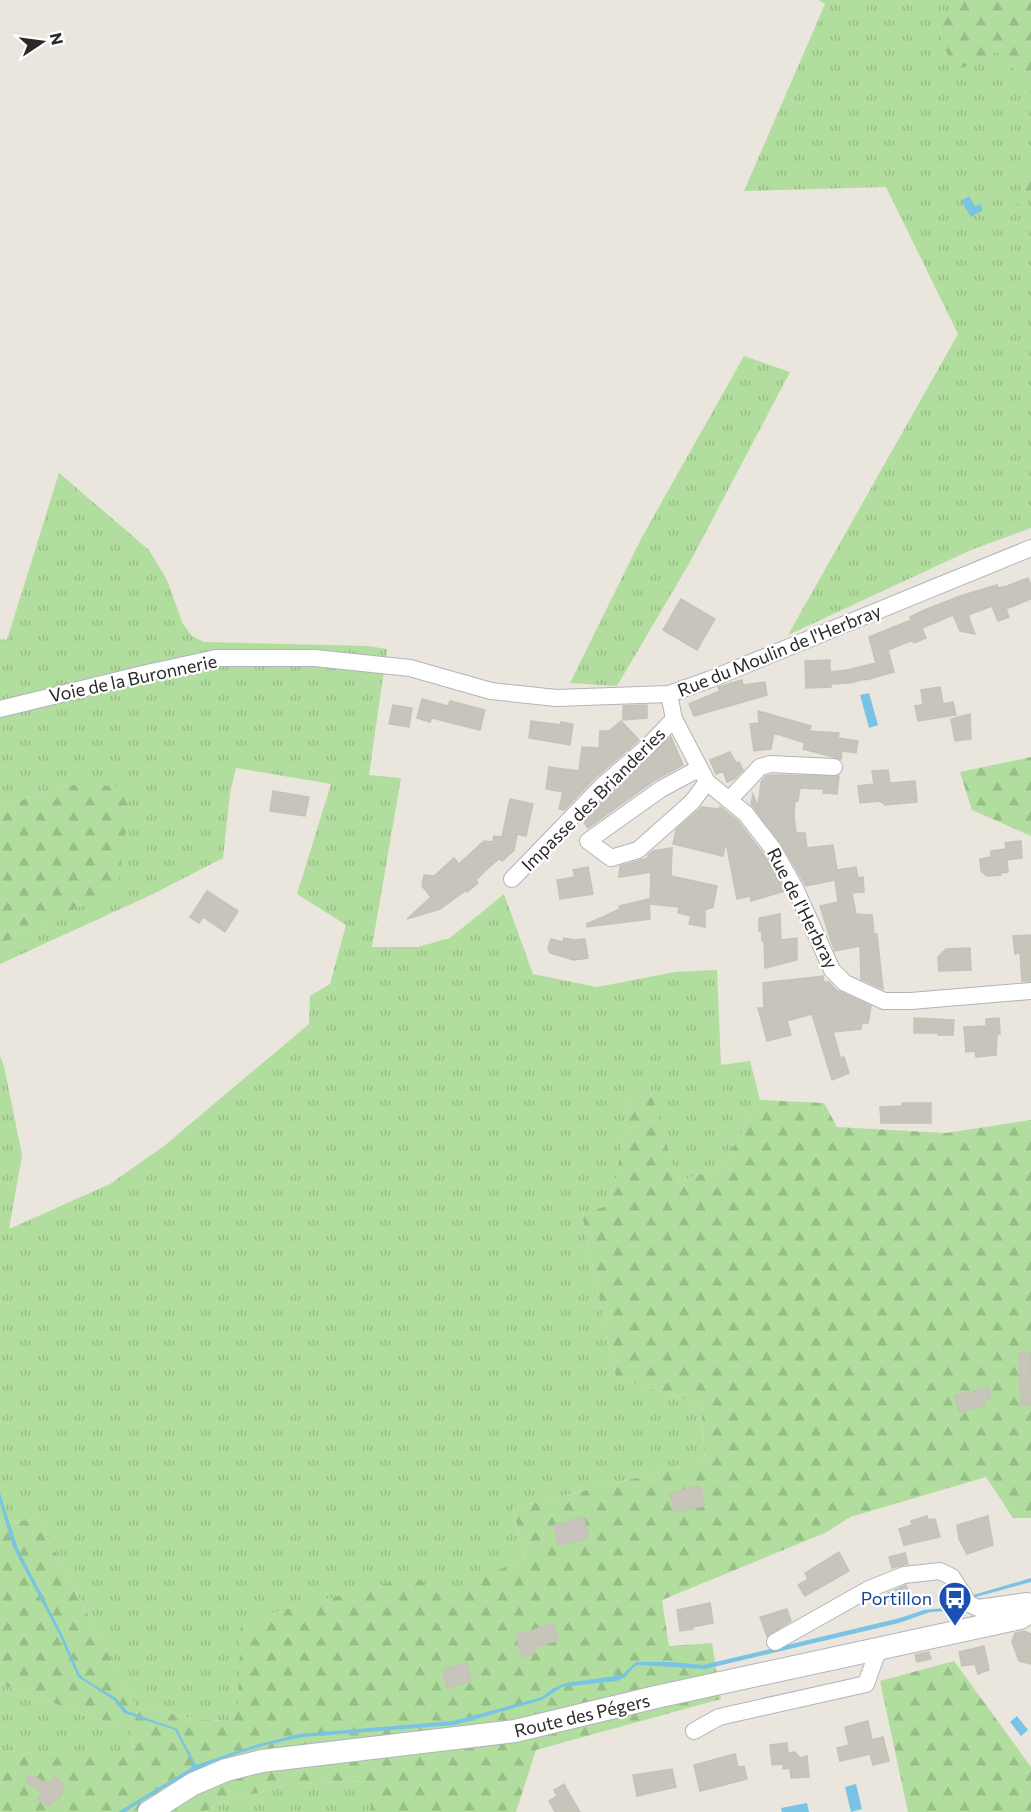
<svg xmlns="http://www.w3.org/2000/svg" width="1031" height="1812" font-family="Commissioner,sans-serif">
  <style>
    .grass { fill: url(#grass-tufts) }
    .forest { fill: url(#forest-firs) }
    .water { fill: #79c3e5 }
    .building { fill: #c7c4bc; stroke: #c6c2b7; stroke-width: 1.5 }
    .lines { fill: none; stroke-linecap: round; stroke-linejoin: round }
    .street-casing { stroke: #b1b3bd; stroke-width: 18 }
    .secondary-casing { stroke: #b1b3bd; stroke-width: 24 }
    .street { stroke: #fff; stroke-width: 16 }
    .secondary { stroke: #fff; stroke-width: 22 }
    .labels { text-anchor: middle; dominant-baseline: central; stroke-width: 4.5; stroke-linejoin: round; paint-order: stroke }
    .street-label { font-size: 18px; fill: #2a2a2a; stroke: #fff }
    .transit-label { font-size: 18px; fill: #164399; stroke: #fff; text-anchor: end }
  </style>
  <defs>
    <pattern id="grass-tufts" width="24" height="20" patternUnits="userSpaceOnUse" patternTransform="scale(1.5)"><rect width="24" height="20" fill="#b1dd9e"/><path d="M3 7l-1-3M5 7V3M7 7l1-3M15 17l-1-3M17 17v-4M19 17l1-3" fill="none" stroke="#98be88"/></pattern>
    <pattern id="forest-firs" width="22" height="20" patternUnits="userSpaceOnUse" patternTransform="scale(1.5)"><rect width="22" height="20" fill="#b1dd9e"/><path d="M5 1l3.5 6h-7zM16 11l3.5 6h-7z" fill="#98be88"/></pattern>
  </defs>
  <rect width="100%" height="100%" fill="#ebe6dd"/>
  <path class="grass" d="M819 0H1031V528L971 550 788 635 958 334 886 187 744 191 825 4Z
    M744 356 790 372 690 562 617 686 570 683 642 537Z
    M59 473 149 550 167 580 183 624 192 636 204 642 368 646 387 649 369 775 401 778 372 947H418L450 938 504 894 533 974 597 987 675 972 717 970 721 1065 750 1061 760 1100 722 1167 678 1182 649 1087 631 1095 611 1205 582 1215 616 1378 701 1404 705 1461 513 1508 525 1558 441 1597 238 1704 234 1721 203 1720 136 1707 38 1519 0 1523V1056L4 1066 22 1155 9 1229 110 1184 164 1146 309 1024 310 996 330 984 346 925 297 894 331 784 236 768 230 793 223 858 151 895 0 964V945L117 888 68 785 0 807V639L7 640Z
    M0 1684 130 1730 134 1758 0 1751Z
    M373 1781 370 1812H205L218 1803 291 1784Z"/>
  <path class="forest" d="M960 0H1031V94L1029 87 997 52 955 71 935 25Z
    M1031 165V196L1015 210Z
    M1031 757V836L972 810 960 772Z
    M68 785 123 786 129 805 118 888 0 945V807Z
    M649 1086 678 1182 722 1167 760 1100 824 1103 837 1127 946 1133 1031 1120V1518H1013L986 1477 850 1517 827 1532 662 1600 669 1646 712 1643 721 1699 536 1750 516 1812H370L372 1781 291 1784 218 1803 205 1812H0V1751L134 1757 130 1730 0 1684V1523L38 1519 136 1707 203 1720 233 1721 238 1704 241 1621 415 1576 441 1596 525 1558 513 1508 705 1461 701 1404 616 1378 582 1215 611 1204 631 1095Z
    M954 1661 1031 1767V1812H908L880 1681Z"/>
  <path class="water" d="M969 196 975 206 980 204 983 210 971 217 961 201Z
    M869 693 878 725 869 728 860 695Z
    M0 1493 18 1549 61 1632 79 1673 83 1678 116 1698 127 1711 177 1729 196 1765 252 1746 299 1734 453 1721 542 1697 552 1689 566 1683 622 1675 636 1662H671L703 1665 900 1618 924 1610 945 1608 959 1599 963 1603 949 1611 930 1612 899 1623 705 1669 639 1665 635 1666 625 1677 617 1681 562 1687 542 1700 455 1725 303 1737C268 1744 233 1753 201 1768 174 1780 150 1796 125 1812H118L191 1768 193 1765 175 1730 124 1713 114 1700 78 1677 59 1634 13 1547 0 1503Z
    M1031 1578V1582L972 1598 970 1596Z
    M1017 1716 1028 1730 1021 1736 1010 1722Z
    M856 1784 862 1809 851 1812 845 1787Z
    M807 1803 809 1812H782L781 1808Z"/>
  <path class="building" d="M1028 578 1031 585V599L1006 609 1009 617 998 621 992 606 968 615 975 634 960 631 953 615 922 628 926 638 914 643 913 640 888 650 894 672 866 680 865 679 850 683 831 684V687L806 688 805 661 830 660V672L847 670 876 663 869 637 911 620 910 617 922 611 960 596 997 585 998 588 1007 586Z
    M681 599 715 619 697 650 663 630Z
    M742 680 743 685 765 682 767 695 694 716 689 704 720 691 718 687Z
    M940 687 943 704 953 702 956 715 918 721 915 706 923 705 921 690Z
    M422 699 448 706 450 701 485 710 480 730 432 718 430 722 417 718Z
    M393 705 412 708 409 727 389 724Z
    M647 705V718L623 720V706Z
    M758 711 811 726 809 731 839 733 838 738 858 741 856 753 842 751 841 759 803 749 805 743 774 733 771 749 754 751 750 724 759 723Z
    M970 714 971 739 955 741 951 719Z
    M531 721 561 725V722L573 724 570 745 529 738Z
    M621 721 639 740 595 778 564 810 559 809 563 792 546 789 549 767 579 771 582 747 599 748 600 731H609Z
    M671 737 683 765 655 780 588 828 583 821 609 794Z
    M730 752 736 763 739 762 743 770 734 779 727 782 723 771 716 774 710 760Z
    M888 770 890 783 915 781 917 802 885 805 880 801 860 803 858 786 874 784 872 771Z
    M771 775 839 776 837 794 823 793 824 789 800 788 798 801H795L794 816 796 833H805L807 848 833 845 837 870 856 867 858 878 863 877 864 892 852 893 856 914 872 915 874 934H877L883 989 861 979 860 946 835 951 832 944 820 906 838 902 835 880 806 886 781 843 751 804 753 794 758 806 761 782 766 776Z
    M273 791 309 797 305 816 270 811Z
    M510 799 533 804 526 836 517 834 514 850 502 861 500 858 486 870 476 880 478 883 467 892 465 891 440 909 407 919 431 897 422 886 424 875 434 876 454 858 459 864 484 841 493 842 494 836 502 837Z
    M702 807 719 809 720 807 738 821 764 855 785 891 751 901 750 896 737 899 726 842 723 856 673 844 676 830Z
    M1021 841 1022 858 1007 860 1008 872 1000 873 1001 875 987 876 981 871 980 859 991 857V851L1006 849 1005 843Z
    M672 848 671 876 717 886 713 907 705 910V927L689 924 691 916 678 913 679 907 650 904 651 872 619 877 620 866 648 858V855L653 851Z
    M588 867 593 894 560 899 557 880 575 877 573 870Z
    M207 891 238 911 225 932 203 917 199 923 190 917Z
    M649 899 650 919 587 927V924L620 909 619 906Z
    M780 914 781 940 797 938V960L765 968 764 940 762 941V931H759V918Z
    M1031 935V981H1022L1020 953 1015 954 1013 936Z
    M564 938 574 940 585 939 588 958 574 960 550 953 548 948 551 939 563 942Z
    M970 948 971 970 939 971 938 957 946 949Z
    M823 976 824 982H829L836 990 871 1006 868 1023H862L861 1029 833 1032 840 1056 841 1058 844 1057 849 1073 832 1080 812 1014 787 1021 791 1035 767 1041 758 1008H764L763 983Z
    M914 1018 954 1020 953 1035H938V1033H914Z
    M999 1018 1000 1034H997L996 1055 976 1057 975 1051 966 1052 964 1027 986 1026V1019Z
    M902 1103H931V1123H881L880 1107 902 1106Z
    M1030 1352 1031 1405H1021L1019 1353Z
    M988 1387 991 1398 984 1400 985 1405 959 1412 955 1396Z
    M700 1486 705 1506 675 1512 670 1493Z
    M927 1516 928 1520 935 1519 940 1537 904 1545 899 1529 912 1525 911 1521Z
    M988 1516 993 1545 967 1554 959 1539 957 1525Z
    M584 1517 589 1538 558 1545 554 1525Z
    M839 1552 849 1571 805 1596 798 1585 808 1579 805 1573Z
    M905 1553 908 1564 892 1568 889 1557Z
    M906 1585 910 1597 891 1603 888 1593Z
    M710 1603 713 1623 693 1627V1629L680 1631 677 1610Z
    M787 1609 791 1621 767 1636 760 1617Z
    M554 1624 559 1640 534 1647 535 1653 522 1657 516 1635Z
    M1024 1631 1031 1634V1664L1019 1661 1012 1642 1015 1633Z
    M984 1646 989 1670 978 1674 975 1664 962 1666 959 1652Z
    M929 1652 931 1659 917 1662 915 1655Z
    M467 1663 471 1681 447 1688 443 1669Z
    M868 1721 872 1740 883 1737 889 1761 873 1765 870 1754 840 1761 837 1748 849 1745 845 1727Z
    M787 1743 788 1753 795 1752 800 1758 807 1756 809 1777 791 1778 790 1768 783 1769V1764L772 1765 770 1745Z
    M735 1754 738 1767 744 1766 747 1779 700 1791 694 1765Z
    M672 1769 676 1787 637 1796 633 1775Z
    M30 1775 48 1784 54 1777 64 1784 60 1790 63 1791 57 1801 54 1800 49 1806 38 1799 42 1792 26 1782Z
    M564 1784 570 1795 580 1812H555L549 1801 557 1796 554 1790Z"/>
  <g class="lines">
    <g class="street-casing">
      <path id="street" d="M669 694 674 719 707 782 746 814 773 849 795 888 832 970 845 983 884 1001H911L1031 991
        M0 709 147 673 216 658H315L410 668 491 691 556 698 669 694 711 679 1031 548
        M700 768 661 789 588 841 611 858 638 850 692 802 707 782
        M729 800 760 767 770 764 834 767
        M512 879 602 786 648 746 674 719
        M775 1642 869 1589 904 1575 940 1571 952 1577 969 1604 978 1608 1027 1601 1031 1603
        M694 1731 719 1717 866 1684 879 1648"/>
    </g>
    <g class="secondary-casing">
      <path id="secondary" d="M149 1812 193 1784 226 1770 262 1761 515 1731 656 1697 1020 1618 1031 1611"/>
    </g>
    <use href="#street" class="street"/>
    <use href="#secondary" class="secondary"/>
  </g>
  <defs>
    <g id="bus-pin" transform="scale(1.725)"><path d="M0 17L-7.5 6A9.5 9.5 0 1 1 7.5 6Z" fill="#1a4fb4" stroke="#fff"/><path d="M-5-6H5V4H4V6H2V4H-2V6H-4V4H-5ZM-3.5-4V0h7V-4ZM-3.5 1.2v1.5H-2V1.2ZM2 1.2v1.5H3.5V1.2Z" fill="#fff"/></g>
  </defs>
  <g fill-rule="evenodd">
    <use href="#bus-pin" x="955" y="1598"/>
  </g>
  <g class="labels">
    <g class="street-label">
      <text transform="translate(779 650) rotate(-22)">Rue du Moulin de l'Herbray</text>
      <text transform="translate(133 678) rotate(-12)">Voie de la Buronnerie</text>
      <text transform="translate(593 799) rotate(-45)">Impasse des Brianderies</text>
      <text transform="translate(803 908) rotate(63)">Rue de l'Herbray</text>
      <text transform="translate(582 1715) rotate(-13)">Route des Pégers</text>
    </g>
    <g class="transit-label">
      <text x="932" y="1598">Portillon</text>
    </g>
  </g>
  <g transform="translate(42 42) rotate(77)" stroke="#ffffff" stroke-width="4.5" paint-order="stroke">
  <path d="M0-4.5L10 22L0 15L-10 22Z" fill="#2a2a2a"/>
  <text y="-9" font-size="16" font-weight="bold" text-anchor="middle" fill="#2a2a2a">N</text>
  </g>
</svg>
